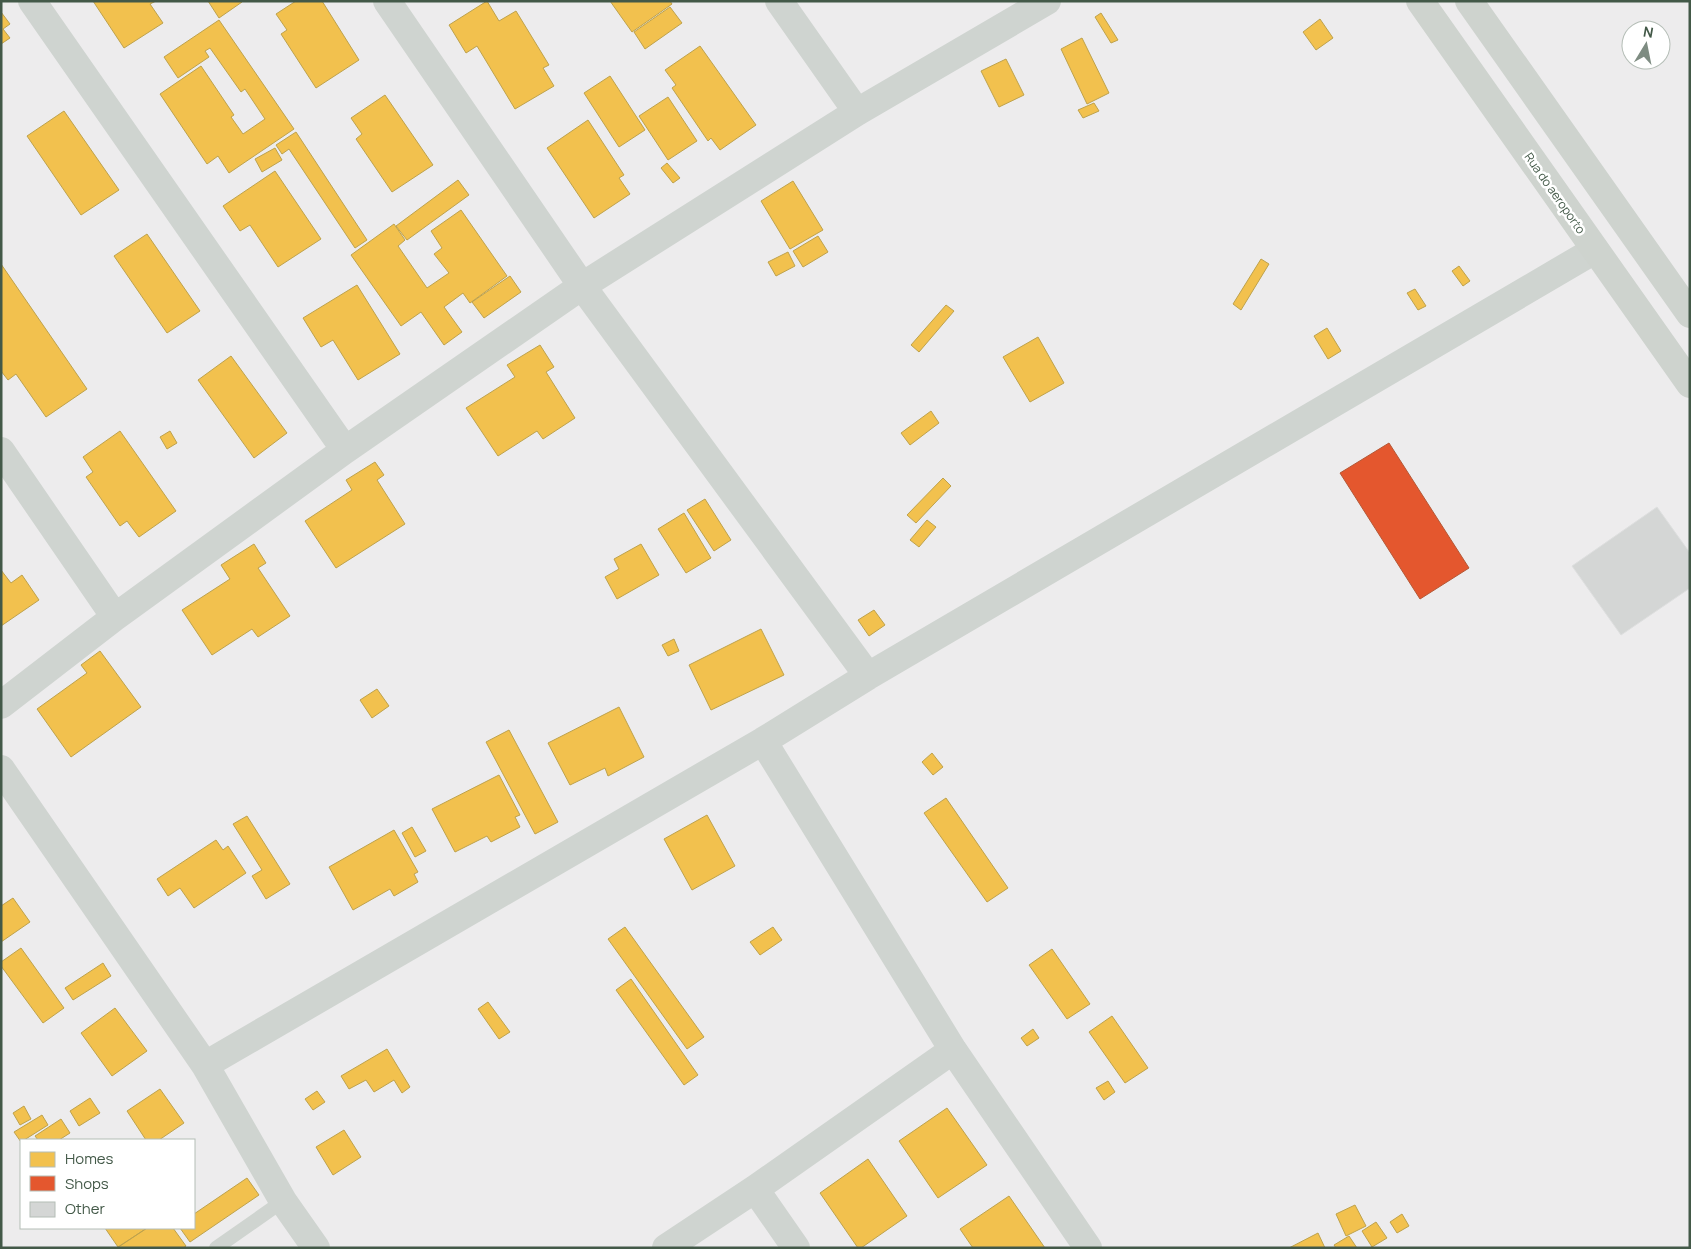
<svg xmlns="http://www.w3.org/2000/svg" width="1691" height="1249" font-family="Manrope,sans-serif">
  <style>
    .homes { fill: #f2c14e; stroke: #bea24c }
    .shops { fill: #e4572e; stroke: #b45836 }
    .building { fill: #d4d6d5; stroke: #dedfdf }
    .lines { fill: none; stroke-linecap: round; stroke-linejoin: round }
    .service { stroke: #cfd4d0; stroke-width: 14 }
    .minor { stroke: #cfd4d0; stroke-width: 28 }
    .secondary { stroke: #ced3ce; stroke-width: 28 }
    .labels { text-anchor: middle; dominant-baseline: central; stroke-width: 5; stroke-linejoin: round; paint-order: stroke }
    .street-label { font-size: 12px; fill: #435948; stroke: #fff }
  </style>
  <rect width="100%" height="100%" fill="#edeced"/>
  <path class="homes" d="M93 1H156L150 4 163 23 124 48Z
    M208 1H241L242 2 219 18Z
    M296 1H322L359 60 316 88 281 34 287 30 276 14Z
    M487 1 499 21 516 11 549 65 543 68 554 86 515 109 477 46 466 53 449 25Z
    M610 1H670L672 4 632 32Z
    M670 7 682 23 645 49 634 32Z
    M1 12 10 24 3 29 10 38 1 44Z
    M1101 13 1118 40 1111 43 1095 17Z
    M1320 19 1333 38 1316 50 1303 32Z
    M219 20 294 129 229 173 218 156 207 164 160 94 201 66 234 115 231 117 243 134 265 119 245 89 241 92 210 48 205 51 209 57 178 78 164 57Z
    M1082 38 1109 93 1087 104 1061 49Z
    M700 46 756 125 720 150 711 138 708 141 672 88 676 85 665 70Z
    M1006 59 1024 95 999 107 981 71Z
    M610 76 645 130 619 147 584 93Z
    M385 95 433 165 392 192 356 139 362 134 351 118Z
    M668 97 697 141 668 160 639 116Z
    M1094 103 1099 111 1083 118 1078 110Z
    M64 111 119 190 81 215 27 136Z
    M588 120 624 175 619 178 630 194 594 218 547 148Z
    M296 132 367 240 355 248 289 149 282 154 276 145Z
    M275 148 282 160 262 172 255 159Z
    M667 163 680 178 673 183 661 168Z
    M275 171 321 239 278 267 250 225 240 231 223 206Z
    M458 180 469 195 407 240 396 226Z
    M793 181 823 230 790 249 761 201Z
    M461 210 507 276 470 303 463 293 444 307 462 332 444 345 421 312 401 326 351 255 394 224 405 240 398 246 427 288 449 273 434 254 442 248 431 231Z
    M147 234 200 311 167 333 114 256Z
    M818 236 828 252 803 267 793 251Z
    M788 252 795 266 776 276 768 262Z
    M1261 259 1269 264 1241 310 1233 304Z
    M1 264 87 389 46 417 16 374 8 380 1 371Z
    M1459 266 1470 281 1463 286 1452 271Z
    M510 276 521 292 484 318 472 302Z
    M357 285 400 354 358 380 333 340 321 347 303 318Z
    M1415 289 1426 306 1418 310 1407 293Z
    M946 305 954 311 919 352 911 345Z
    M1327 328 1341 351 1328 359 1314 336Z
    M1038 337 1064 383 1030 402 1003 357Z
    M540 345 554 367 546 372 575 418 543 439 537 431 498 456 466 408 515 377 507 365Z
    M231 356 287 433 254 458 198 380Z
    M931 411 939 423 910 445 901 433Z
    M120 431 176 511 139 537 127 521 120 526 86 477 93 472 83 457Z
    M170 431 177 443 167 449 160 437Z
    M375 462 384 475 377 480 405 524 336 568 305 521 352 490 346 480Z
    M943 478 951 486 916 523 907 515Z
    M705 499 731 540 714 551 687 510Z
    M684 513 711 558 686 573 658 529Z
    M927 520 936 527 919 547 910 540Z
    M254 544 266 563 258 568 290 616 258 637 252 629 212 655 182 610 230 579 221 565Z
    M641 544 659 575 617 599 605 577 619 569 614 559Z
    M1 570 11 583 22 575 39 600 1 626Z
    M874 610 885 625 869 636 858 620Z
    M761 629 784 675 711 710 689 665Z
    M674 639 679 651 668 656 662 645Z
    M100 651 141 707 71 757 37 709 87 673 81 665Z
    M377 689 389 706 372 718 360 700Z
    M619 707 644 757 608 776 605 768 570 785 548 743Z
    M509 730 558 822 535 834 486 742Z
    M932 753 943 767 933 775 922 762Z
    M499 775 520 815 515 817 520 827 491 842 487 836 455 852 432 809Z
    M946 798 1008 888 987 902 924 813Z
    M707 815 735 866 692 890 664 839Z
    M247 816 290 884 266 899 252 876 262 870 233 824Z
    M412 827 426 851 415 857 402 833Z
    M394 830 418 872 414 874 418 882 394 896 390 889 353 910 329 867Z
    M216 840 223 850 228 846 246 873 194 908 180 888 168 896 157 879Z
    M13 898 30 922 1 942V906Z
    M625 927 704 1037 687 1049 608 939Z
    M773 927 782 940 760 955 750 942Z
    M21 948 64 1008 43 1023 1 966V962Z
    M1052 949 1090 1004 1067 1019 1029 965Z
    M103 963 111 976 73 1000 65 988Z
    M631 979 698 1075 684 1085 616 990Z
    M488 1002 510 1032 499 1039 478 1009Z
    M115 1008 147 1051 112 1076 81 1033Z
    M1112 1016 1148 1068 1125 1083 1089 1032Z
    M1033 1029 1039 1038 1027 1046 1021 1038Z
    M387 1049 410 1087 402 1093 394 1080 374 1092 366 1080 349 1089 341 1076Z
    M1108 1081 1115 1092 1104 1100 1096 1088Z
    M160 1089 184 1123 159 1140H146L127 1111Z
    M317 1091 325 1102 313 1110 305 1099Z
    M90 1098 100 1113 79 1126 70 1111Z
    M24 1106 31 1119 20 1125 13 1113Z
    M947 1108 987 1165 938 1198 899 1141Z
    M42 1115 48 1125 21 1142 14 1132Z
    M61 1119 70 1133 59 1140H38L35 1136Z
    M344 1130 361 1157 333 1175 316 1147Z
    M868 1159 907 1216 861 1248H858L820 1193Z
    M247 1178 259 1195 190 1242 180 1228H194V1214Z
    M1009 1196 1045 1248H973L960 1229Z
    M1355 1205 1366 1226 1346 1236 1336 1214Z
    M1402 1214 1409 1226 1397 1233 1390 1222Z
    M1376 1222 1387 1238 1372 1247 1362 1231Z
    M105 1228H147L118 1247Z
    M147 1228H173L186 1246 183 1248H117Z
    M1318 1233 1325 1248H1289Z
    M1349 1236 1357 1248H1336L1334 1245Z"/>
  <path class="shops" d="M1389 443 1469 568 1420 599 1340 473Z"/>
  <path class="building" d="M1657 507 1690 553V588L1621 635 1572 566Z"/>
  <g class="lines">
    <path class="service" d="M216 1248 283 1201"/>
    <path class="minor" d="M32 1 345 450
      M387 1 582 286 868 676
      M779 1 857 112
      M1 451 115 617
      M1 705 115 617 345 450 582 286 857 112 1047 1
      M763 741 953 1050 1088 1248
      M1 769 205 1065 283 1201 316 1248
      M205 1065 763 741 868 676 1595 250
      M755 1189 796 1248
      M666 1248 755 1189 953 1050"/>
    <path class="secondary" d="M1420 1 1690 384
      M1469 1 1690 314"/>
  </g>
  <g class="labels">
    <g class="street-label">
      <text transform="translate(1555 193) rotate(55)">Rua do aeroporto</text>
    </g>
  </g>
  <rect width="1691" height="1249" fill="none" stroke="#435948" stroke-width="5"/>
  <rect x="20" y="1139" width="175" height="90" fill="#ffffff" stroke="#b4bdb6"/>
  <rect x="30" y="1152" width="25" height="15" fill="#f2c14e" stroke="#b4bdb6"/>
  <text x="65" y="1164" font-size="15" fill="#435948">Homes</text>
  <rect x="30" y="1176" width="25" height="15" fill="#e4572e" stroke="#b4bdb6"/>
  <text x="65" y="1189" font-size="15" fill="#435948">Shops</text>
  <rect x="30" y="1202" width="25" height="15" fill="#d4d6d5" stroke="#b4bdb6"/>
  <text x="65" y="1214" font-size="15" fill="#435948">Other</text>
  <g transform="translate(1646 45) rotate(10)"><circle r="24" fill="#ffffff" stroke="#b4bdb6"/>
  <path d="M0-4L9 19L0 12L-9 19Z" fill="#7e8c82"/>
  <text y="-8" font-size="14" font-weight="bold" text-anchor="middle" fill="#435948">N</text>
  </g>
</svg>
